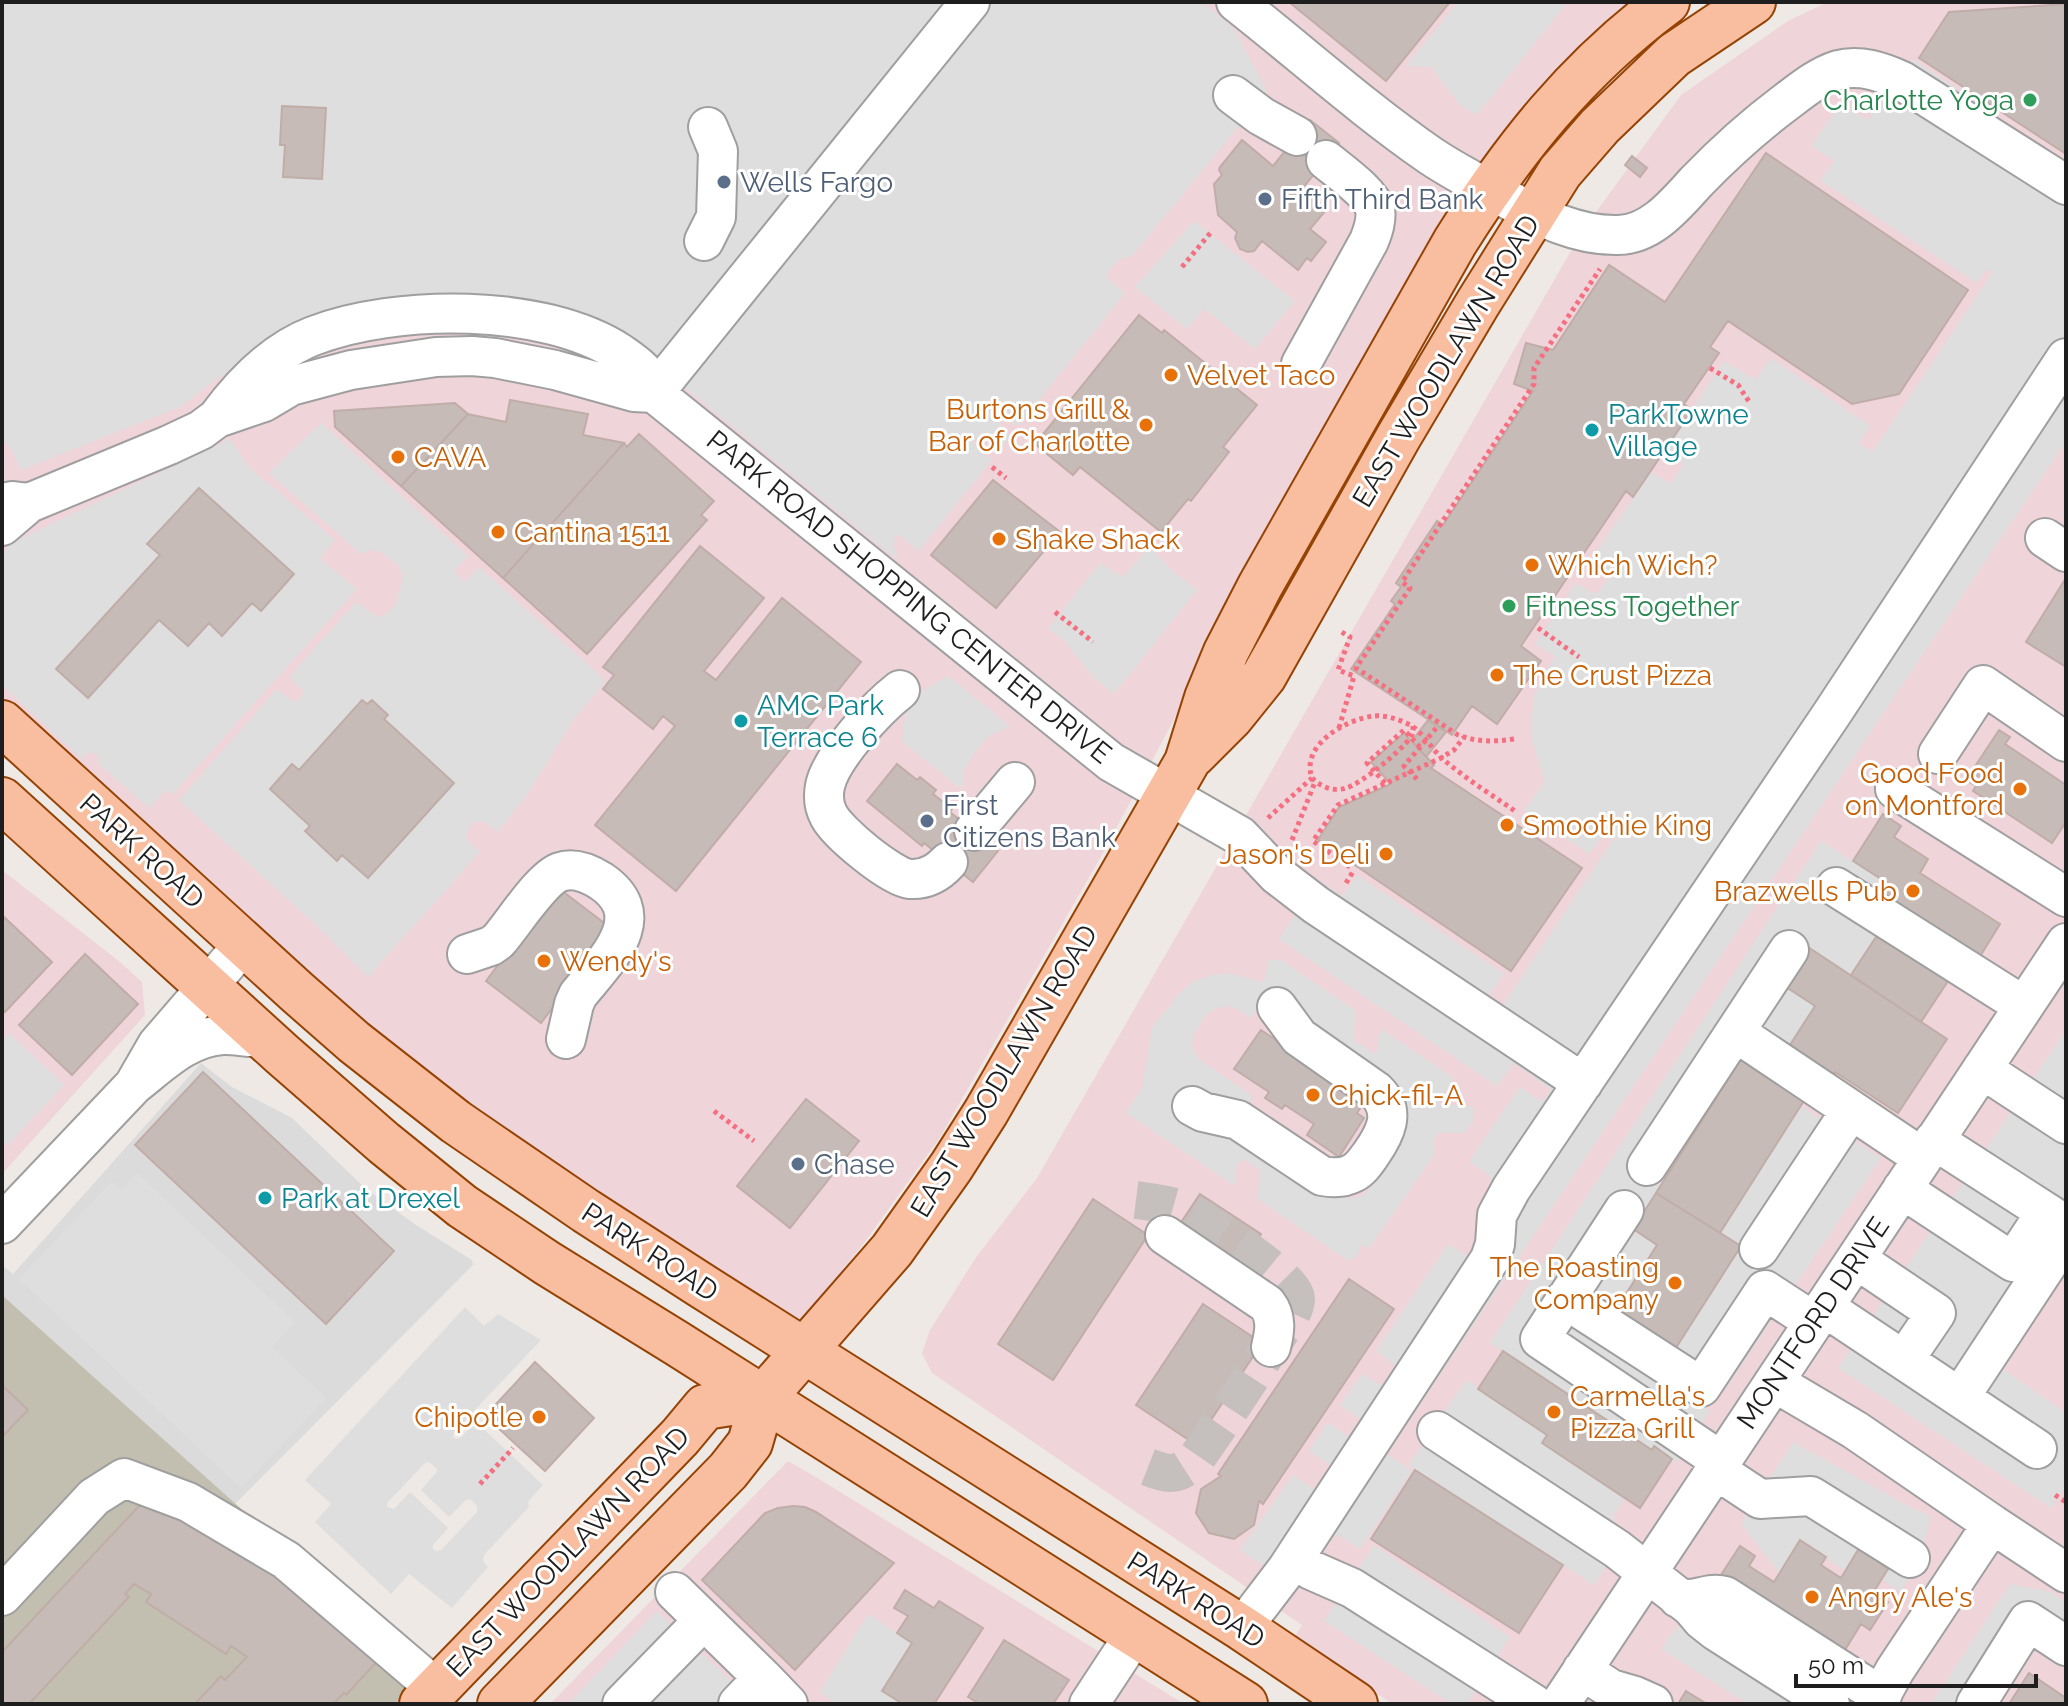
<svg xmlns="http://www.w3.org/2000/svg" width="2068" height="1706" font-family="Raleway,sans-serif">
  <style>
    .residential { fill: #dcdbdc }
    .commercial { fill: #efd4da }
    .construction { fill: #c3bfb0 }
    .parking { fill: #dedede; fill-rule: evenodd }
    .building { fill: #c7bbb8; stroke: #c0ada7; stroke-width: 2 }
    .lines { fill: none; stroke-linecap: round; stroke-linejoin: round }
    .minor-tunnel { stroke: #c5c0bd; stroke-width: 38; stroke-dasharray: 38 19; stroke-linecap: butt }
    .minor-casing { stroke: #9f9f9f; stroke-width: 42 }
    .major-casing { stroke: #954304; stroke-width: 48 }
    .path { stroke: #f66f80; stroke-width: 5; stroke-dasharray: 4 4; stroke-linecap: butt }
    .minor { stroke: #fff; stroke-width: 38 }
    .major { stroke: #f9be9f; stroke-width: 44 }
    .path-bridge { stroke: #f66f80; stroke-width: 5; stroke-dasharray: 4 4; stroke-linecap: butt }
    .leisure-dot { fill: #2e9e5b; stroke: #fff; stroke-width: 3 }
    .service-dot { fill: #5c6f8a; stroke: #fff; stroke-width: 3 }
    .food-dot { fill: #e8710a; stroke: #fff; stroke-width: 3 }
    .culture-dot { fill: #0f9aa8; stroke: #fff; stroke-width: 3 }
    .labels { text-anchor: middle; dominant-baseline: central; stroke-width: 6; stroke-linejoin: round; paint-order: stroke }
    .leisure-label { font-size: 28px; fill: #27864d; stroke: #fff; text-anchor: end }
    .service-label { font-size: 28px; fill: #4e5e75; stroke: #fff; text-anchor: start }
    .street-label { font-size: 28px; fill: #1e1e1e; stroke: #fff }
    .food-label { font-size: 28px; fill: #c56008; stroke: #fff; text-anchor: start }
    .culture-label { font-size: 28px; fill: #0d838f; stroke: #fff; text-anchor: start }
  </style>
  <rect width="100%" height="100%" fill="#efe9e5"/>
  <path class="residential" d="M201 1063 232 1087 292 1118 365 1188 416 1225 472 1260 473 1265 235 1504 2 1295V1265L13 1274Z"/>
  <path class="commercial" d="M2 2H1631L1208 655 1103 853 939 1139 861 1247 794 1329 473 1123 2 710Z
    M1828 2H2066V1704H1393L1292 1641 1302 1625 932 1373 922 1353 930 1330 977 1256 1037 1178 1583 230 1681 95 1788 21Z
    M2 870 120 962 142 982 145 1015 2 1174Z
    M788 1461 819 1479 1184 1704H550Z"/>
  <path class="construction" d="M2 1295 424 1672 395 1704H2Z"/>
  <path class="parking" d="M2 2H1201L1230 25 1237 34 1267 92 1132 256 1118 260 1109 271 1107 274 1109 279 1125 293 1018 426 1000 411 996 412 1001 427 1011 436 1000 450 989 441 973 440V444L992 460 919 551 899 535 895 537 894 546 897 560 642 353 586 327 292 334 221 376 180 407 21 470 11 448 2 440Z
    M1458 2H1568L1477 115 1460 105 1431 67 1406 66Z
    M1913 59 2066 163V441L1387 1454 1412 1471 1360 1549 1336 1534 1297 1589 1240 1550 1293 1475 1314 1489 1330 1465 1309 1451 1328 1422 1349 1437 1360 1419 1340 1405 1362 1374 1382 1386 1396 1366 1376 1351 1448 1244 1469 1257 1479 1242 1491 1177 1469 1161 1520 1087 1542 1102 1551 1090 1514 1063 1497 1086 1279 939 1318 880 1343 896 1357 875 1504 974 1489 995 1503 1005 1614 838 1605 832 1589 854 1524 810 1545 782 1531 737V719L1534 699 1539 684 1555 657 1535 644 1576 583 1592 593 1599 592 1608 578 1607 572 1590 561 1651 472 1671 484 1683 464 1664 451 1724 361 1756 380 1771 358 1870 426 1858 444 1873 451 1993 272 1987 269 1977 283 1820 180 1835 161 1811 146 1841 104 1868 120Z
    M1194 221 1295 301 1255 349 1204 309 1187 329 1135 287Z
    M321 423 468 556 454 571 465 582 479 567 606 681 574 719 525 798 497 832 484 822 479 821 473 823 468 829 466 835 468 841 480 852 368 977 316 925 179 800 277 689 292 701H298L301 698 303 694 302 690 289 677 356 602 378 617 388 613 396 604 403 576 399 566 381 552 370 550 361 554 269 473ZM362 700 367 704 372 700 387 714 384 719 454 783 368 878 342 855 336 860 305 832 310 826 270 789 292 764 299 770Z
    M230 439 249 467 335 540 320 559 357 589 172 795 166 790 149 808 99 764 98 754 87 753 83 756V760L2 685V554L11 544 26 536ZM199 488 294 574 261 611 252 603 222 635 209 623 159 620 89 698 57 670 160 555 148 544Z
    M1149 547 1174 572 1197 590 1114 694 1093 677 1066 642 1048 629 1100 563 1123 577Z
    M948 676 1010 726 989 736 976 751 964 770 962 790 902 741 905 715 925 689Z
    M1821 841 1884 881 1872 901 1892 913 1851 975 1807 947 1783 985 1815 1006 1769 1077 1741 1059 1633 1229 1657 1245 1600 1335 1710 1411 1676 1463 1654 1447 1652 1450 1490 1343Z
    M1268 960H1281L1355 1010 1354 1041 1376 1054 1381 1029 1454 1078 1438 1103 1473 1107V1121L1464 1133H1438L1434 1140 1435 1154 1369 1248 1361 1245 1356 1258 1347 1260 1258 1199 1259 1170 1244 1159 1237 1164 1235 1186 1126 1113 1142 1088 1152 1028 1181 992 1194 981 1213 975 1230 973 1262 982 1265 978ZM1225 1006 1235 1008 1251 1018 1259 1007 1402 1138 1366 1193 1357 1198 1345 1197 1236 1125 1253 1096 1201 1061 1195 1053 1192 1043 1194 1034 1205 1016 1215 1009Z
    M2066 1030V1258L1993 1362 2066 1413V1486L2051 1508 1838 1368Z
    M9 1033 64 1085 8 1145 2 1140V1040Z
    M1801 1106 1881 1158 1724 1391 1670 1357 1741 1247 1720 1233Z
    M137 1173 295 1322 272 1347 326 1398 241 1488 19 1279 112 1181 122 1190Z
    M465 1307 484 1326 498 1314 541 1340 454 1432 453 1437 456 1439 460 1438 476 1422 543 1485 528 1502 529 1507 484 1555 483 1561 488 1567 452 1608 409 1574 391 1594 315 1522 331 1504 305 1480ZM429 1462 437 1469 436 1473 421 1490 449 1517 466 1500 470 1499 477 1506V1512L441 1550 436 1551 433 1549V1545L448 1528 410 1492 394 1509 387 1507 388 1502 425 1463Z
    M1466 1380 1547 1435 1542 1443 1625 1498 1614 1514 1617 1549 1594 1585 1409 1465Z
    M1793 1442 1912 1508 1930 1516 1921 1562 1900 1592 1881 1579 1845 1571 1800 1541 1779 1572 1742 1525 1747 1513Z
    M1374 1545 1510 1637 1467 1704H1452L1324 1621Z
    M2010 1584 2051 1592 2066 1602V1665L2042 1650 2033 1653 1999 1704H1931Z
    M1708 1604 1871 1704H1748L1661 1649 1676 1628Z
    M657 1611 730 1680 751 1704H568Z
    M868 1614 912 1643 882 1691 903 1704H832L829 1699 820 1692Z"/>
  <path class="building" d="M1289 2H1450L1386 81Z
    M2066 4V154L1919 58 1949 12Z
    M282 106 326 108 322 179 283 177 285 145H280Z
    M1310 120 1339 143 1302 189 1327 209 1310 229 1326 242 1311 261 1307 258 1298 270 1262 241 1254 251 1248 252 1240 249 1235 238 1237 232 1218 215 1214 184 1222 175 1219 170 1220 167 1242 140 1273 166Z
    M1766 153 1968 290 1899 394 1852 404 1728 321 1710 347 1719 353 1684 404 1692 410 1633 497 1626 491 1521 646 1541 661 1497 724 1472 706 1452 735 1351 669 1395 604 1391 601 1401 587 1396 583 1437 521 1443 525 1533 391 1514 384 1526 343 1553 350 1609 265 1665 302Z
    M1632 156 1647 168 1640 177 1625 165Z
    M1139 315 1162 333 1164 330 1257 405 1223 447 1229 452 1191 501 1188 499 1161 532 1080 467 1073 475 1035 444Z
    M510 400 588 414 583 435 624 443 503 578 401 486 468 414 506 422Z
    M455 403 468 414 401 486 335 427 334 411Z
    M639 434 714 501 701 515 707 520 587 654 503 578 624 443 627 447Z
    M993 480 1060 532 996 608 931 555Z
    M199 488 294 574 261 611 252 603 222 636 209 623 188 646 159 620 88 698 56 669 160 555 147 544Z
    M700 546 764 598 704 671 716 680 782 598 861 662 676 891 595 825 675 726 663 716 653 729 603 689 614 675 603 667Z
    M2064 581 2066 583V667L2026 642Z
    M362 700 367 704 372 700 388 715 384 719 454 783 368 878 342 855 337 861 305 831 310 826 270 789 292 764 299 770Z
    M1428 720 1446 732 1426 757 1412 741Z
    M1999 730 2010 737 2005 744 2066 785V822L2052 843 1973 791 1976 786 1966 780Z
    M1404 733 1434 765 1431 768 1582 868 1511 971 1318 840 1339 807 1391 784 1371 762Z
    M897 764 917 780 920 777 936 790 933 794 952 809 950 812 998 851 973 882 924 843 922 846 867 801Z
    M1883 814 1901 826 1894 837 1928 859 1920 873 2000 924 1974 966 1871 901 1884 881 1853 861Z
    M557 887 612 929 541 1023 486 981Z
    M3 916 52 962 5 1012 2 1009Z
    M1884 925 1954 972 1921 1022 1851 975Z
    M1808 947 1947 1039 1898 1113 1835 1072 1832 1077 1788 1048 1815 1006 1783 985Z
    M85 954 138 1004 72 1075 19 1025Z
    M1261 1030 1366 1100 1357 1113 1364 1118 1339 1157 1307 1135 1314 1124 1285 1105 1282 1109 1265 1098 1269 1092 1234 1069Z
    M1741 1059 1805 1099 1720 1233 1656 1193Z
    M203 1072 394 1251 326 1324 135 1145Z
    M806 1099 859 1141 790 1228 737 1186Z
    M1656 1193 1741 1246 1670 1357 1610 1319 1657 1245 1633 1229Z
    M1200 1194 1261 1234 1239 1267 1178 1227Z
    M1093 1199 1148 1235 1053 1380 998 1344Z
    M1349 1279 1394 1309 1263 1504 1259 1501 1254 1525 1234 1539 1209 1533 1196 1513 1201 1489 1221 1476 1218 1474Z
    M1203 1304 1262 1343 1195 1444 1136 1405Z
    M1503 1351 1652 1450 1654 1446 1672 1459 1640 1508 1542 1443 1547 1435 1478 1389Z
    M535 1362 594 1418 545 1471 485 1416Z
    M2 1385 28 1410 2 1437Z
    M1415 1470 1563 1565 1519 1633 1371 1539Z
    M154 1490 333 1606 384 1654 346 1695 344 1693 333 1704H195L221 1676 225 1680 247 1657 231 1646 226 1654 146 1602 151 1594 134 1584 125 1594 129 1597 29 1704H2V1652Z
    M793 1506 805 1507 816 1512 894 1563 795 1670 702 1580 765 1513 778 1508Z
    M1800 1540 1826 1557 1821 1565 1841 1578 1861 1545 1881 1558 1878 1562 1888 1569 1873 1593 1888 1602 1870 1630 1861 1624 1840 1658 1717 1581 1740 1546 1755 1556 1749 1566 1774 1582Z
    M905 1590 934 1608 939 1601 983 1628 934 1704H903L882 1691 912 1643 897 1633 908 1616 894 1608Z
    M1004 1640 1069 1680 1053 1704H980L968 1697Z
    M2029 1673 2066 1698V1704H2009Z
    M1686 1691 1707 1704H1678Z"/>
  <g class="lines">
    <path class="minor-tunnel" d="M1136 1200C1152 1202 1168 1204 1184 1210 1203 1219 1297 1279 1296 1299 1295 1313 1284 1326 1277 1337 1251 1378 1224 1419 1196 1459 1178 1476 1171 1476 1148 1467"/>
    <g class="minor-casing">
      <path id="minor" d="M970 2 654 393 1111 762 1240 836 1277 875 1316 905 1583 1083
        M1236 2C1301 53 1363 109 1431 156 1455 172 1480 185 1505 198 1540 217 1577 236 1618 235 1651 235 1676 204 1696 182 1724 153 1754 126 1786 102 1802 90 1819 76 1838 70 1860 64 1882 72 1902 81L2066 185
        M1233 95 1261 116 1297 136
        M704 241 716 217 718 151 708 127
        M1301 364 1369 241C1373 231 1377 220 1375 209 1371 193 1339 171 1326 160
        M2 503 13 501 29 503 2 526
        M29 503 169 445 201 430 217 418 264 402 291 386 351 370 436 357 472 356 495 358 555 370 634 392 654 393C650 373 636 364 620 353 544 303 396 304 313 336 274 351 242 384 217 418
        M2045 538 2066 552
        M900 690C877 708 831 757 825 786 823 796 824 807 829 816 838 833 891 877 910 879 926 880 938 873 948 862
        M1938 754 1983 685 2066 742
        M1895 789 2066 897
        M974 831 1015 782
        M1836 887 2024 1006
        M244 944 157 1045 134 1085C161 1064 187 1037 223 1035 236 1034 249 1039 262 1037
        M467 954 491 946 498 941C513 924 541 879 560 872 574 867 590 874 601 881 654 917 604 962 578 995L574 1004 566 1039
        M1735 1032 1789 950
        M1982 1069 2066 1124
        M1192 1106 1203 1112 1238 1120 1322 1176C1332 1178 1344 1178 1353 1173 1361 1169 1366 1161 1371 1154 1385 1134 1397 1112 1376 1091L1299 1037 1277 1007
        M1934 1140 2066 1225
        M1647 1166 1735 1032 1923 1158
        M1902 1189 2013 1262 2046 1212
        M1624 1210 1540 1339 1721 1461
        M2 1224 134 1085
        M1165 1235 1267 1304C1277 1317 1275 1331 1271 1347
        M1759 1249 1851 1110
        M1856 1259 1936 1313 1904 1360
        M1565 1299 1701 1387 1765 1290 1814 1322
        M1824 1307 2037 1449
        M1774 1382 1855 1430 1992 1524 1895 1670 1884 1690 1879 1704
        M1960 1397 2066 1236
        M1437 1431 1617 1549 1691 1607 1702 1620 1716 1631 1830 1704
        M1716 1470 1760 1499 1811 1496 1910 1558
        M1992 1524 2066 1573
        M1294 1559 1311 1570 1352 1588 1534 1704
        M675 1592 763 1678 738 1704
        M2 1596 94 1497 124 1478 188 1502 286 1560 437 1689
        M1678 1598C1696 1603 1707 1591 1725 1596L1881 1696
        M1242 1628 1287 1569 1490 1259 1495 1244 1497 1215 1511 1189 1833 712 2066 358
        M1582 1670 1611 1689 1635 1696 1653 1704
        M763 1678 788 1704
        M622 1704 703 1621
        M1089 1704 1135 1634
        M1560 1704 2066 943
        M1976 1704 2028 1621 2066 1646"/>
    </g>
    <g class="major-casing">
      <path id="major" d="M2 723 297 992 354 1042 456 1122 586 1211 699 1284 1242 1628 1355 1704
        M1193 755 1231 717 1264 676 1399 436 1478 303 1560 172 1600 126 1674 55 1753 2
        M2 800 283 1055 384 1143 462 1206 547 1263 678 1344 1245 1704
        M422 1704 680 1437 705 1407 763 1398
        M500 1704 728 1471 750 1443 763 1398 892 1250 951 1167 986 1112 1187 762 1207 698 1226 652 1260 586 1455 242C1514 148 1577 69 1667 2"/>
    </g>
    <path class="path" d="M1182 267 1212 231
      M1710 368 1738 385 1750 403
      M992 467 1006 478
      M1055 612 1093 642
      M1538 628 1579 657
      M1413 726C1413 732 1414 733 1410 738 1401 751 1361 784 1346 788 1333 792 1321 787 1312 778 1300 745 1346 719 1374 716 1386 715 1398 719 1410 725 1423 732 1432 750 1444 760 1466 779 1492 795 1515 811
      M1339 728 1354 676 1338 670 1350 637 1340 631
      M1514 739C1494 742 1477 742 1458 735L1356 668 1410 588 1402 582 1534 384V368L1600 269
      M1268 818 1312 778
      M1292 840 1315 782
      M1350 867 1313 841 1338 805 1441 758 1454 750 1464 737
      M1346 883 1354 870
      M714 1111 754 1141
      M480 1484 513 1448
      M2055 1495 2066 1502"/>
    <use href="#minor" class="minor"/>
    <use href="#major" class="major"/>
    <path class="path-bridge" d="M1417 779 1404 766 1438 726
      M1385 783 1367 763 1404 730 1420 747"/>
  </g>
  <g class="leisure-dot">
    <circle cx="2030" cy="100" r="8"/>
    <circle cx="1509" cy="606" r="8"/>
  </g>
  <g class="service-dot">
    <circle cx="724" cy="182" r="8"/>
    <circle cx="1265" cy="199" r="8"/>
    <circle cx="927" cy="821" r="8"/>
    <circle cx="798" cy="1164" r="8"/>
  </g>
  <g class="food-dot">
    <circle cx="1171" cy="375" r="8"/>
    <circle cx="1146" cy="425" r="8"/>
    <circle cx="398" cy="457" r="8"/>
    <circle cx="498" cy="532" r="8"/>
    <circle cx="999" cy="539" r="8"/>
    <circle cx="1532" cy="565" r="8"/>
    <circle cx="1497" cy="675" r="8"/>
    <circle cx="2020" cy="789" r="8"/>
    <circle cx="1507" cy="825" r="8"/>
    <circle cx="1386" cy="854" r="8"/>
    <circle cx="1913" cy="891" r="8"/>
    <circle cx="544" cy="961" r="8"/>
    <circle cx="1313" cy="1095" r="8"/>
    <circle cx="1675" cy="1283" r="8"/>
    <circle cx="1554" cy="1412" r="8"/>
    <circle cx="539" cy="1417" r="8"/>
    <circle cx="1812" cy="1597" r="8"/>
  </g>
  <g class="culture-dot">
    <circle cx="1592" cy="430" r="8"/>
    <circle cx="741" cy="721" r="8"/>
    <circle cx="265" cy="1198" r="8"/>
  </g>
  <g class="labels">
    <g class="leisure-label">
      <text x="2014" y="100">Charlotte Yoga</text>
      <text x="1525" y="606" text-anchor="start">Fitness Together</text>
    </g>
    <g class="service-label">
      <text x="740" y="182">Wells Fargo</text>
      <text x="1281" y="199">Fifth Third Bank</text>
      <text x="943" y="805">First<tspan x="943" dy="32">Citizens Bank</tspan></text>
      <text x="814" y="1164">Chase</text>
    </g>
    <g class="street-label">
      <text transform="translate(1446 361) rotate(-59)">EAST WOODLAWN ROAD</text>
      <text transform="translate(909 597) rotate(39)">PARK ROAD SHOPPING CENTER DRIVE</text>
      <text transform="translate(142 851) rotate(42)">PARK ROAD</text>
      <text transform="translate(1004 1071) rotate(-59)">EAST WOODLAWN ROAD</text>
      <text transform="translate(650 1252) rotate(33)">PARK ROAD</text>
      <text transform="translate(1813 1323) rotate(-56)">MONTFORD DRIVE</text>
      <text transform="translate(568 1552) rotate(-46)">EAST WOODLAWN ROAD</text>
      <text transform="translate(1196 1600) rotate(32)">PARK ROAD</text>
    </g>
    <g class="food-label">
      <text x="1187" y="375">Velvet Taco</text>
      <text x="1130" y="409" text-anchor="end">Burtons Grill &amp;<tspan x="1130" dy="32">Bar of Charlotte</tspan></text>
      <text x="414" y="457">CAVA</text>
      <text x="514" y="532">Cantina 1511</text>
      <text x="1015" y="539">Shake Shack</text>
      <text x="1548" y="565">Which Wich?</text>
      <text x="1513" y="675">The Crust Pizza</text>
      <text x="2004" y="773" text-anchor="end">Good Food<tspan x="2004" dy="32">on Montford</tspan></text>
      <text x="1523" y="825">Smoothie King</text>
      <text x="1370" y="854" text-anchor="end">Jason's Deli</text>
      <text x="1897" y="891" text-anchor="end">Brazwells Pub</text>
      <text x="560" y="961">Wendy's</text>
      <text x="1329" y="1095">Chick-fil-A</text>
      <text x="1659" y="1267" text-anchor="end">The Roasting<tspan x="1659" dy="32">Company</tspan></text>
      <text x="1570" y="1396">Carmella's<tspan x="1570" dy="32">Pizza Grill</tspan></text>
      <text x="523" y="1417" text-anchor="end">Chipotle</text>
      <text x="1828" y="1597">Angry Ale's</text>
    </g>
    <g class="culture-label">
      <text x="1608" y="414">ParkTowne<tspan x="1608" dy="32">Village</tspan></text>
      <text x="757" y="705">AMC Park<tspan x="757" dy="32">Terrace 6</tspan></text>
      <text x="281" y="1198">Park at Drexel</text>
    </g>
  </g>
  <rect width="2068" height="1706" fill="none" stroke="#1e1e1e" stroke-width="8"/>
  <path d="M1796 1674v12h240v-12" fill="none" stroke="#1e1e1e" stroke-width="4"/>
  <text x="1808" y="1674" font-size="24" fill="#1e1e1e" stroke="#ffffff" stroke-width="6" paint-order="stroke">50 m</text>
</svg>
